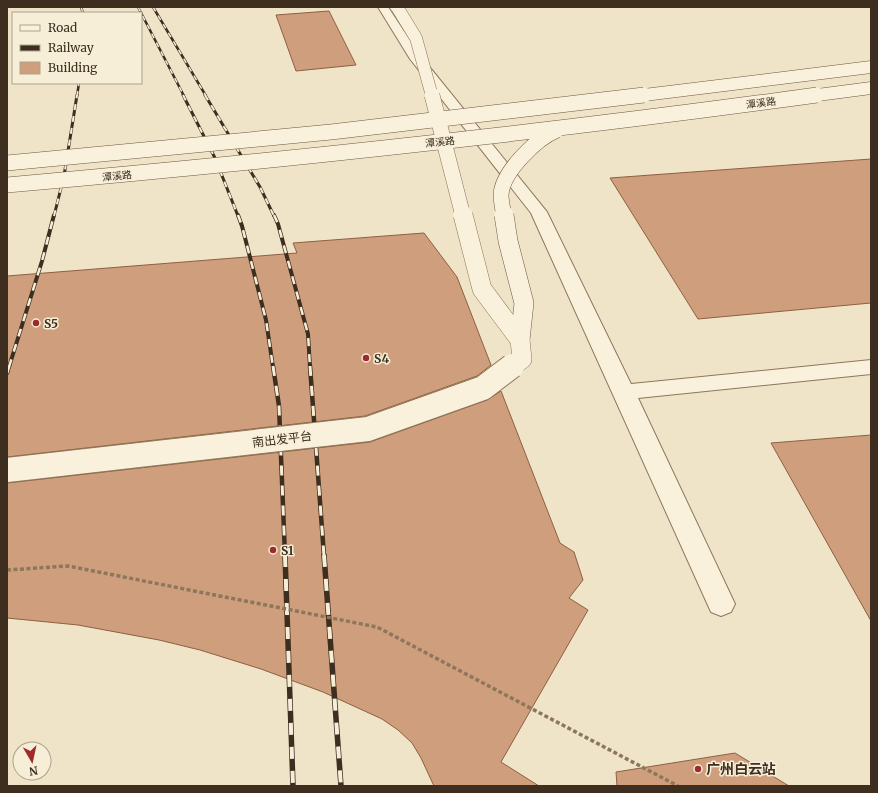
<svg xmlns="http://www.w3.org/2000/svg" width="878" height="793" font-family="Merriweather,'Noto Sans SC',serif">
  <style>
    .building { fill: #cf9f7d; stroke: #8d5f41 }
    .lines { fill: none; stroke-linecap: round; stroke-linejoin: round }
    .tertiary-casing { stroke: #8d765c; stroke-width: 2 }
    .tertiary { fill: #faf1dc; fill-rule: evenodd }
    .rail-far4-casing { stroke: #3d2e20; stroke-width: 2.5 }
    .rail-far3-casing { stroke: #3d2e20; stroke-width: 3 }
    .rail-far2-casing { stroke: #3d2e20; stroke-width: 4 }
    .rail-far1-casing { stroke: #3d2e20; stroke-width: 4.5 }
    .rail-casing { stroke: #3d2e20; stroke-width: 5.5 }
    .rail-far4 { stroke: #f7eed8; stroke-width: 1.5; stroke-dasharray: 5; stroke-linecap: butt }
    .rail-far3 { stroke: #f7eed8; stroke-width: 2; stroke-dasharray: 6; stroke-linecap: butt }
    .rail-far2 { stroke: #f7eed8; stroke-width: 2.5; stroke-dasharray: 8; stroke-linecap: butt }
    .rail-far1 { stroke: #f7eed8; stroke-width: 3; stroke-dasharray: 10; stroke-linecap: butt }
    .rail { stroke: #f7eed8; stroke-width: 4; stroke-dasharray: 12; stroke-linecap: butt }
    .tertiary-bridge-far3-casing { stroke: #8d765c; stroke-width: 13; stroke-linecap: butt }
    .tertiary-bridge-far2-casing { stroke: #8d765c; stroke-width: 16; stroke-linecap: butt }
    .tertiary-bridge-far1-casing { stroke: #8d765c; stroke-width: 20; stroke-linecap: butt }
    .tertiary-bridge-casing { stroke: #8d765c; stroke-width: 26; stroke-linecap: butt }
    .secondary-bridge-far2-casing { stroke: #6f573f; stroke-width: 13; stroke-linecap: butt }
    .secondary-bridge-far1-casing { stroke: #6f573f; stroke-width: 16; stroke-linecap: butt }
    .secondary-bridge-casing { stroke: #6f573f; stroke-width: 20; stroke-linecap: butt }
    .path-bridge { stroke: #8d765c; stroke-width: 3.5; stroke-dasharray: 4 2.5; stroke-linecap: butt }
    .tertiary-bridge-far3 { stroke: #faf1dc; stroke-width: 12 }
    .tertiary-bridge-far2 { stroke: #faf1dc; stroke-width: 15 }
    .tertiary-bridge-far1 { stroke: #faf1dc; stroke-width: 19 }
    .tertiary-bridge { stroke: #faf1dc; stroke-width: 24 }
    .secondary-bridge-far2 { stroke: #faf1dc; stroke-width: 12 }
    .secondary-bridge-far1 { stroke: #faf1dc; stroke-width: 15 }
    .secondary-bridge { stroke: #faf1dc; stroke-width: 19 }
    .poi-dot { fill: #9e2a2b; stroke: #f7eed8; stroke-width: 1.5 }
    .labels { text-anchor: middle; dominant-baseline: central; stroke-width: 3; stroke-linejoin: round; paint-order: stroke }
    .far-street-label { font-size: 10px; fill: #3d2e20; stroke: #f7eed8 }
    .poi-label { font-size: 12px; font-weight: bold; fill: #3d2e20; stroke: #f7eed8; text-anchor: start }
    .street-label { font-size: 12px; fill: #3d2e20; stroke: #f7eed8 }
    .near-poi-label { font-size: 14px; font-weight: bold; fill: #3d2e20; stroke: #f7eed8; text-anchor: start }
  </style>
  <rect width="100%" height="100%" fill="#f0e4c8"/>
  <path class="building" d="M329 11 356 65 296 71 276 15Z
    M871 159V303L698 319 610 178Z
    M424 233 457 277 491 365 477 376 365 416 7 457V276L297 253 293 243Z
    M501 391 560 543 574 552 583 580 569 598 588 610 501 762 539 786H434L421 758 412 743 398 730 382 719 323 692 261 669 200 650 159 640 78 625 7 618V483L370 442 487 400Z
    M871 435V621L771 443Z
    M735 753 789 786H617L616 772Z"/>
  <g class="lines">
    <g class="tertiary-casing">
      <path id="tertiary" d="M378 7H388L419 54 547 212 631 384 871 360V374L638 398 735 604 731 612 721 616 711 612 531 213 410 59Z"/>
    </g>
    <use href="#tertiary" class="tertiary"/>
    <g class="rail-far4-casing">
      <path id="rail-far4" d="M81 7 83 13
        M138 7 184 96
        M153 7 206 96
        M77 96 79 83"/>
    </g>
    <g class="rail-far3-casing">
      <path id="rail-far3" d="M183 95 215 158 238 216
        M205 95 260 187 274 216
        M54 216 64 176 77 95"/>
    </g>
    <g class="rail-far2-casing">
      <path id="rail-far2" d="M238 215 242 226 266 320 273 367
        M274 215 278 224 308 334 310 367
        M9 367 42 261 54 215"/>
    </g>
    <g class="rail-far1-casing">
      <path id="rail-far1" d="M273 366 279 406 285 556
        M310 366 324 556
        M7 373 9 366"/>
    </g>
    <g class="rail-casing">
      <path id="rail" d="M285 555 293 786
        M324 555 341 786"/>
    </g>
    <use href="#rail-far4" class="rail-far4"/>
    <use href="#rail-far3" class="rail-far3"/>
    <use href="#rail-far2" class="rail-far2"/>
    <use href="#rail-far1" class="rail-far1"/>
    <use href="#rail" class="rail"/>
    <g class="tertiary-bridge-far3-casing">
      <path id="tertiary-bridge-far3" d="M397 7 416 38 432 96"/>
    </g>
    <g class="tertiary-bridge-far2-casing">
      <path id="tertiary-bridge-far2" d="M432 95 463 216"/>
    </g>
    <g class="tertiary-bridge-far1-casing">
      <path id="tertiary-bridge-far1" d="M463 215 482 289 520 340 522 359 511 367"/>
    </g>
    <g class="tertiary-bridge-casing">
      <path id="tertiary-bridge" d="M7 470 368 429 483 388 512 366"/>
    </g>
    <g class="secondary-bridge-far2-casing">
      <path id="secondary-bridge-far2" d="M636 96 871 67
        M810 96 871 88"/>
    </g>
    <g class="secondary-bridge-far1-casing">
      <path id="secondary-bridge-far1" d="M7 163 331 132 644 95
        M7 185C278 161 548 132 817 95
        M504 216C503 210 501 201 501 195 502 172 537 138 557 130"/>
    </g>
    <g class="secondary-bridge-casing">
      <path id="secondary-bridge" d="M504 215 508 241 524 303 520 340"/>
    </g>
    <path class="path-bridge" d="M7 570 68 566 377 627 678 786"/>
    <use href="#tertiary-bridge-far3" class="tertiary-bridge-far3"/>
    <use href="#tertiary-bridge-far2" class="tertiary-bridge-far2"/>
    <use href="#tertiary-bridge-far1" class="tertiary-bridge-far1"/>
    <use href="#tertiary-bridge" class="tertiary-bridge"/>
    <use href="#secondary-bridge-far2" class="secondary-bridge-far2"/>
    <use href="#secondary-bridge-far1" class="secondary-bridge-far1"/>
    <use href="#secondary-bridge" class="secondary-bridge"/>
  </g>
  <g class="poi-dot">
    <circle cx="36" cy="323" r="4"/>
    <circle cx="366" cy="358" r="4"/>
    <circle cx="273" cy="550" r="4"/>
    <circle cx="698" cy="769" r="4"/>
  </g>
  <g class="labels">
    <g class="far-street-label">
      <text transform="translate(761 103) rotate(-7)">潭溪路</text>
      <text transform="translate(440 142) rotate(-6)">潭溪路</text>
      <text transform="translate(117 176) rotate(-6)">潭溪路</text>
    </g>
    <g class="poi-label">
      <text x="44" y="323">S5</text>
      <text x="374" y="358">S4</text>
      <text x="281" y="550">S1</text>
    </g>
    <g class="street-label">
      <text transform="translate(282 439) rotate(-7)">南出发平台</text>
    </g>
    <g class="near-poi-label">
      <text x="706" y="769">广州白云站</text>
    </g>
  </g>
  <rect width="878" height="793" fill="none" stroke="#3d2e20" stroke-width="16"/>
  <rect x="12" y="12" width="130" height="72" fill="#f7eed8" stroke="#ada18e"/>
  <rect x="20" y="25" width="20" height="6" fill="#faf1dc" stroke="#ada18e"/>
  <text x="48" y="32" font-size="12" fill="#3d2e20">Road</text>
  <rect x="20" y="45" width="20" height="6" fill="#3d2e20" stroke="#ada18e"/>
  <text x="48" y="52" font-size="12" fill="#3d2e20">Railway</text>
  <rect x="20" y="62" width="20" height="12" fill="#cf9f7d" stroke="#ada18e"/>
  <text x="48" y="72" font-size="12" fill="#3d2e20">Building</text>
  <g transform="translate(32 761) rotate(171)"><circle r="19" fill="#f7eed8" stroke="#ada18e"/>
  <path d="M0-3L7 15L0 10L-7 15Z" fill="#9e2a2b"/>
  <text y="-6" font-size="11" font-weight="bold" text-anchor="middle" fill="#3d2e20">N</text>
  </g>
</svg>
